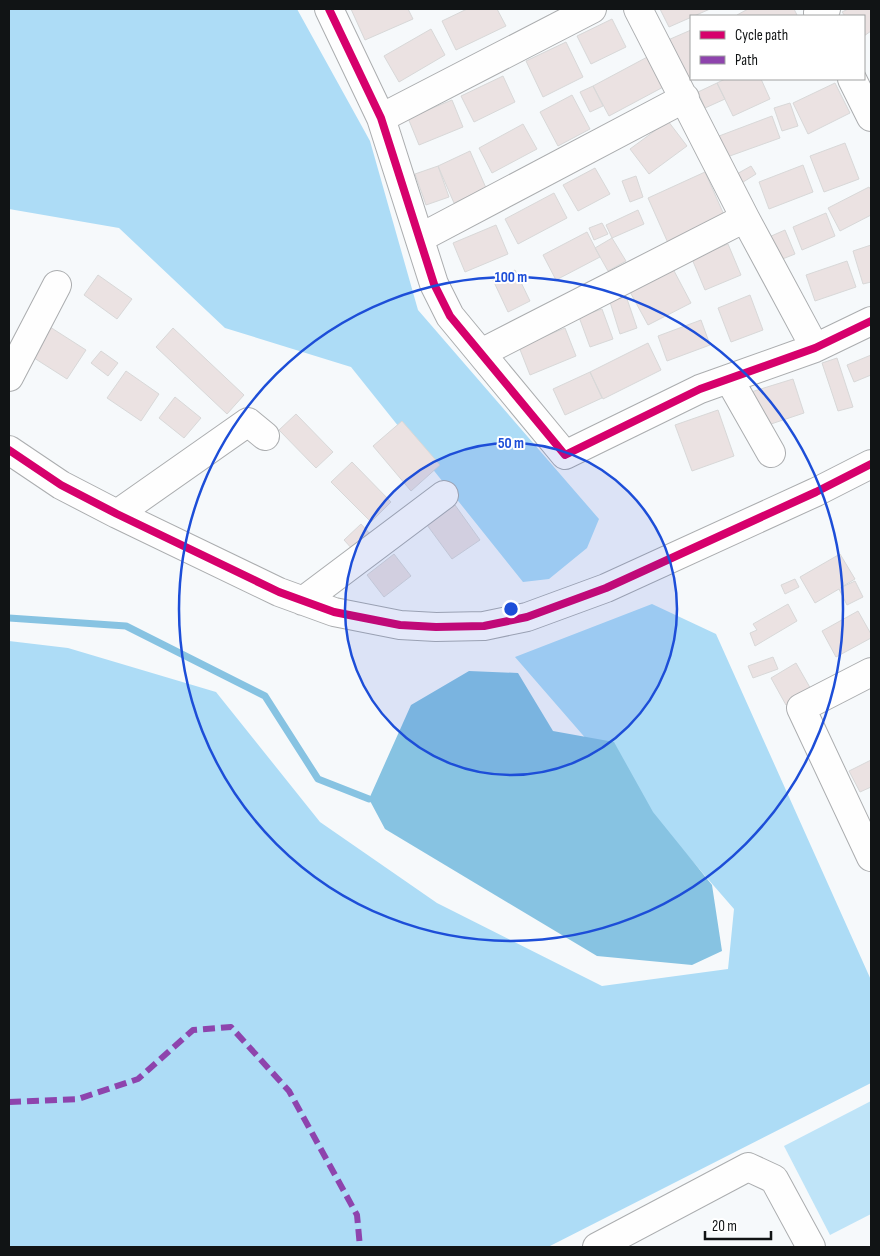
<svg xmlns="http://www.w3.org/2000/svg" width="880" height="1256" font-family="'Sofia Sans Condensed',sans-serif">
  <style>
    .green { fill: #bfe4f8 }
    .forest { fill: #addcf6 }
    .water { fill: #87c3e2 }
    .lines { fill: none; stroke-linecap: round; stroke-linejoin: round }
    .stream { stroke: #87c3e2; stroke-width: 7 }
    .building { fill: #ebe2e2; stroke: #d8d8d8 }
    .minor-casing { stroke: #abadaf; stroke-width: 30 }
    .minor { stroke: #fefefe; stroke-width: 28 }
    .quiet { stroke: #8e44ad; stroke-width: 6; stroke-dasharray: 12 6; stroke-linecap: butt }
    .cycleway-casing { stroke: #fff; stroke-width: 11 }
    .cycleway { stroke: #d6006c; stroke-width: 8 }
    .ring { fill: none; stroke: #1d4ed8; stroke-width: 2.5 }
    .centre { fill: #1d4ed8; stroke: #fff; stroke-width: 2.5 }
    .ring-label { font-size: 15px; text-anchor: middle; font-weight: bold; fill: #1d4ed8; stroke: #fff; stroke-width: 4; stroke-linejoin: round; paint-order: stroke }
  </style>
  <rect width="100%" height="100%" fill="#f6f9fb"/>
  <path class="green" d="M871 1101V1214L830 1235 784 1146Z"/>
  <path class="forest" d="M9 9H297L370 141 418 310 599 519 587 548 549 579 523 582 351 367 225 328 119 228 9 209Z
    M652 604 716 634 871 980V1083L548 1247H9V641L68 648 216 692 320 822 437 903 602 986 728 969 734 909 515 657Z"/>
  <path class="water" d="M469 671 518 673 553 731 614 742 653 812 712 885 722 951 692 965 597 956 385 829 369 799 411 705Z"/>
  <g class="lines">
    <path class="stream" d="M9 618 126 626 265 696 318 779 369 799"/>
  </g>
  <path class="building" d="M351 9H408L413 19 365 40Z
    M467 9H497L506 26 456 50 442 21Z
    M660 9H710L669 27Z
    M748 9H794L797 15 795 16H738L737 15Z
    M848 9H871V31L864 36V16H845L842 12Z
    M612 19 626 47 591 64 577 36Z
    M431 29 445 55 399 82 384 56Z
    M691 30V77L686 79 668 40Z
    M566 42 583 77 543 97 526 61Z
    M651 55 667 85 609 116 593 86Z
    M503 76 515 102 474 122 461 96Z
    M725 79H761L770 99 733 116 717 83Z
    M717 83 725 99 705 108 698 92Z
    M835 83 850 113 808 134 793 103Z
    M593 86 603 106 590 112 580 92Z
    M572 95 590 129 558 146 540 112Z
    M452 100 463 127 419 145 408 118Z
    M790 103 798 126 782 131 774 108Z
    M772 116 780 138 727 157 719 136Z
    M668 121 687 146 649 174 630 149Z
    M523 124 537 149 492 173 479 148Z
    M845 143 859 179 824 192 810 156Z
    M470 151 486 188 454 203 438 166Z
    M803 165 813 192 769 209 759 182Z
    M438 166 449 197 426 205 415 174Z
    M751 166 756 174 740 184 735 175Z
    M595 168 610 194 578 211 563 185Z
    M705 172 725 217 668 243 648 198Z
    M636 176 643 197 630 202 622 181Z
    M869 187 871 190V215L840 231 828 208Z
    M554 193 567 218 518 244 505 219Z
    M638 210 644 224 612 238 606 225Z
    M826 213 835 236 802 250 793 227Z
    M602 223 608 234 594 240 589 228Z
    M496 225 508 254 465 272 453 243Z
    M785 230 795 254 780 260 769 237Z
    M587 232 600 257 556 280 543 255Z
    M612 238 626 261 608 271 595 248Z
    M728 244 741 275 705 290 692 259Z
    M871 245V282L863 284 853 251Z
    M847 261 856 287 815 301 806 275Z
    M672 267 691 303 648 325 629 290Z
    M515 270 530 301 508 312 493 280Z
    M98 275 132 299 117 319 84 295Z
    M750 295 763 330 731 342 718 308Z
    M626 296 637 328 620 334 610 302Z
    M602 309 613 339 590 347 579 317Z
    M701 320 710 345 667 361 658 336Z
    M50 327 86 350 67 379 31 356Z
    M173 328 244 395 227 414 156 347Z
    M565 328 576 356 530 375 519 347Z
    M648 343 661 370 603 399 590 372Z
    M101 351 118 363 108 376 91 363Z
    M871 355V375L854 382 847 365Z
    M837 358 853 407 838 411 822 363Z
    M126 371 159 394 141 421 107 398Z
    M590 372 602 398 565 415 553 389Z
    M793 379 804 413 762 427 751 392Z
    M175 397 201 418 184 438 159 418Z
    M718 410 734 456 692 471 675 425Z
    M296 414 333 452 316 468 279 430Z
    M402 421 440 465 411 491 373 446Z
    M352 462 391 502 371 522 331 482Z
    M455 505 480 540 452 559 427 525Z
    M361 524 371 535 354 551 344 540Z
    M394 554 411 576 384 597 367 575Z
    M840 554 855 579 840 588 855 581 863 597 847 605 839 589 815 603 800 577Z
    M795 579 799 587 785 594 781 585Z
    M788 604 797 621 755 646 750 633 757 630 753 624Z
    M858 611 871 634V638L836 657 822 631Z
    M773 657 778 669 753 678 748 666Z
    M796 663 812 691 786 705 771 678Z
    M871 760V787L860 792 849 771Z"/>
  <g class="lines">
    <g class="minor-casing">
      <path id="minor" d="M329 9 381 118 434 284 450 316 565 455 700 389 815 348 871 321
        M638 9 745 218 815 348
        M818 13 826 9
        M852 79 871 117
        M381 118 592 9
        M420 238 685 98
        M481 353 745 218
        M9 377 57 285
        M729 379 771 453
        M9 450 61 485 117 514 279 592 334 612 400 625 436 627 484 626 527 617 606 588 816 492 871 464
        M117 514 248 422 265 436
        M303 601 444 495
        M871 672 801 708 871 857
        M597 1247 748 1167 774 1179 811 1247"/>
    </g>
    <use href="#minor" class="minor"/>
    <path class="quiet" d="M9 1102 78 1099 138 1079 193 1030 231 1027 289 1091 357 1215 360 1247"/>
    <g class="cycleway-casing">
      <path id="cycleway" d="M329 9 381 118 434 284 450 316 565 455 700 389 815 348 871 321
        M9 450 61 485 117 514 279 592 334 612 400 625 436 627 484 626 527 617 606 588 816 492 871 464"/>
    </g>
    <use href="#cycleway" class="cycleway"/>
  </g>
  <circle cx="511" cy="609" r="166" fill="#1d4ed8" fill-opacity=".12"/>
  <g class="ring">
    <circle cx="511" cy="609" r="166"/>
    <circle cx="511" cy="609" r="332"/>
  </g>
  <circle cx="511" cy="609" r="8" class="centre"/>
  <g class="ring-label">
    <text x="511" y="282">100 m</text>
    <text x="511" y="448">50 m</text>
  </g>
  <rect width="880" height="1256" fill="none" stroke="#111415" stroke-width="20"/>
  <rect x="690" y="15" width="175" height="65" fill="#ffffff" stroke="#a0a1a1"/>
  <rect x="700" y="31" width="25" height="8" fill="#d6006c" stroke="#a0a1a1"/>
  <text x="735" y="40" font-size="15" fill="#111415">Cycle path</text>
  <rect x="700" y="56" width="25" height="8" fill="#8e44ad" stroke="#a0a1a1"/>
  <text x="735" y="65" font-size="15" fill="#111415">Path</text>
  <path d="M705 1231v8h66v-8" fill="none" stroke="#111415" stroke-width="2.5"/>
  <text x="712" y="1231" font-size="15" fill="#111415" stroke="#ffffff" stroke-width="4" paint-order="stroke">20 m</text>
</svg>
